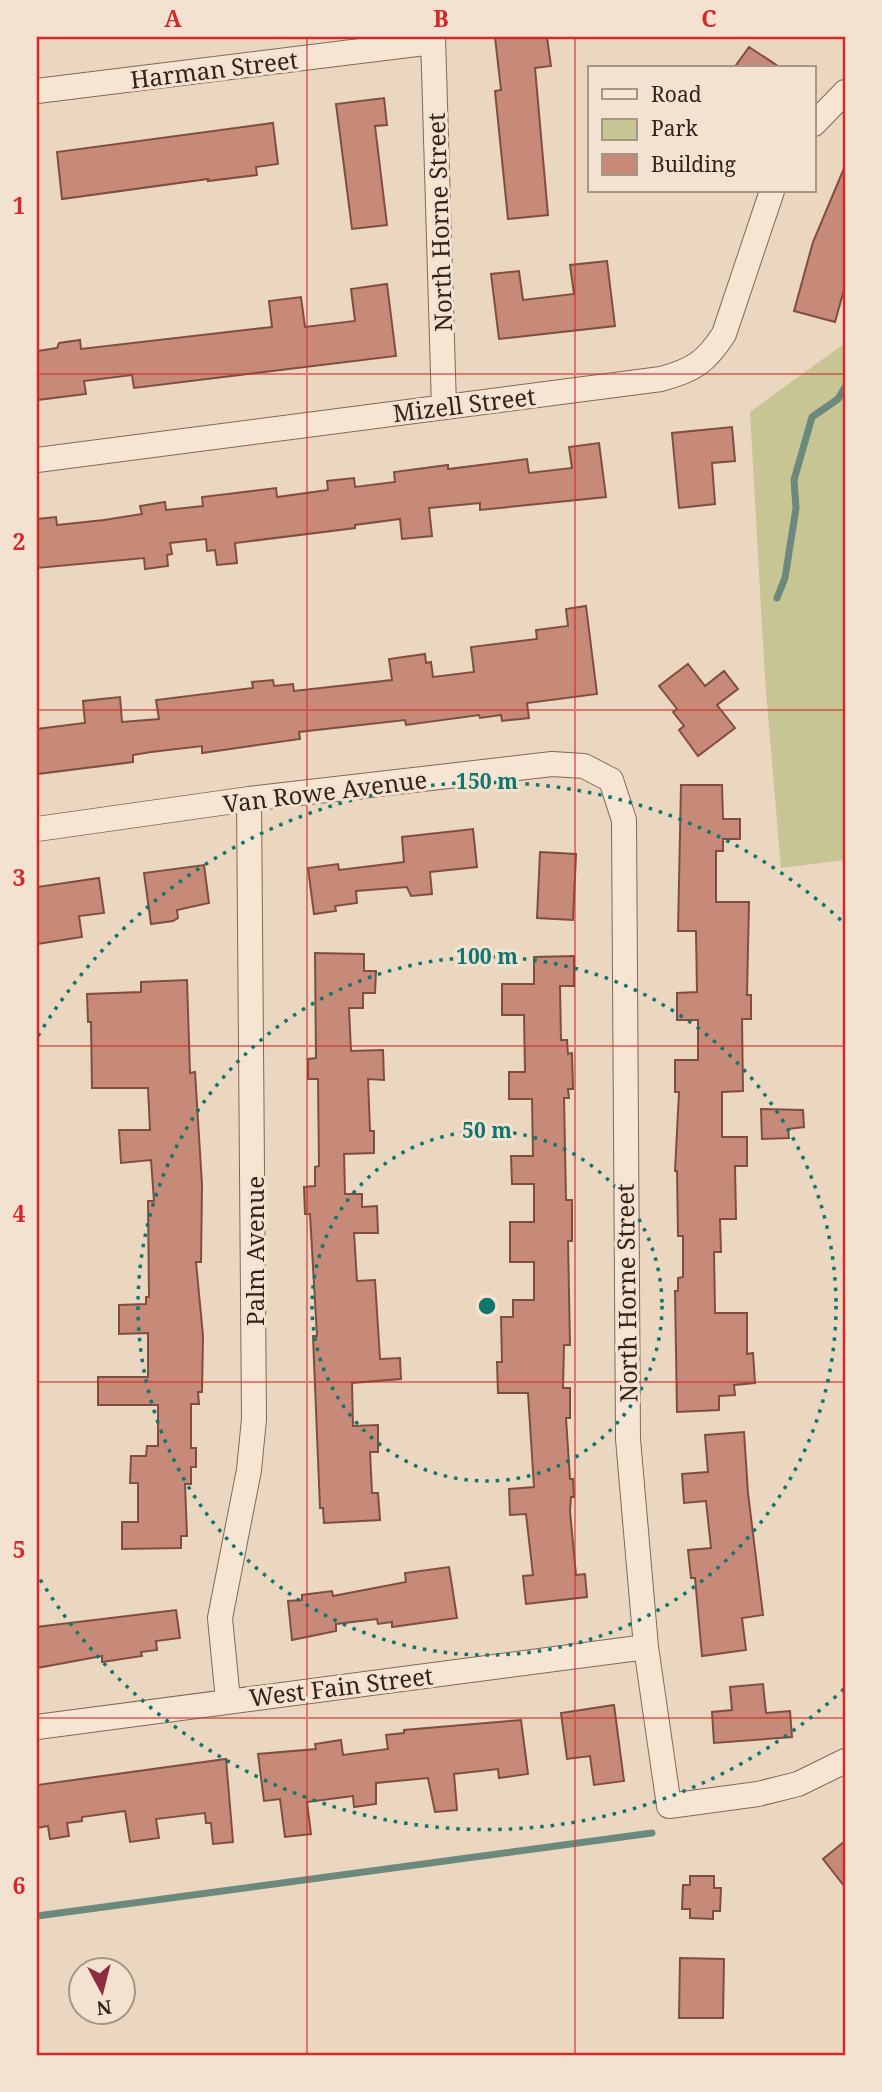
<svg xmlns="http://www.w3.org/2000/svg" width="882" height="2092" font-family="'Noto Serif',serif">
  <style>
    .green { fill: #c8c595 }
    .lines { fill: none; stroke-linecap: round; stroke-linejoin: round }
    .stream { stroke: #6b8a7d; stroke-width: 7 }
    .building { fill: #c78a78; stroke: #804e40; stroke-width: 2 }
    .minor-casing { stroke: #836859; stroke-width: 26 }
    .minor { stroke: #f6e5d2; stroke-width: 24 }
    .grid { fill: none; stroke: #d62828; stroke-width: 2; stroke-opacity: 0.55 }
    .ring { fill: none; stroke: #0f766e; stroke-width: 3.5; stroke-dasharray: 3.5 7 }
    .labels { text-anchor: middle; dominant-baseline: central; stroke-width: 6; stroke-linejoin: round; paint-order: stroke }
    .street-label { font-size: 24px; fill: #33231d; stroke: #f3e2cf }
    .centre { fill: #0f766e; stroke: #f3e2cf; stroke-width: 3.5 }
    .ring-label { font-size: 21px; text-anchor: middle; font-weight: bold; fill: #0f766e; stroke: #f3e2cf; stroke-width: 6; stroke-linejoin: round; paint-order: stroke }
    .neatline { fill: none; stroke: #d62828; stroke-width: 2.5 }
    .grid-label { font-size: 23px; text-anchor: middle; font-weight: bold; fill: #d62828 }
  </style>
  <rect width="100%" height="100%" fill="#ebd6c0"/>
  <path class="green" d="M845 343V860L781 868 765 679 750 412Z"/>
  <g class="lines">
    <path class="stream" d="M777 598 785 578 796 508 794 480 812 417 838 399 845 387
      M37 1916 652 1833"/>
  </g>
  <path class="building" d="M495 37H547L551 66 535 68 548 215 508 219 495 91 501 90Z
    M749 47 781 68H734Z
    M384 98 387 125 375 126 387 225 352 229 336 104Z
    M273 123 278 164 256 167 257 175 208 181V179L62 199 57 152Z
    M845 166V286L835 322 794 311 813 242Z
    M607 261 615 326 499 339 491 274 519 271 523 300 574 294 570 265Z
    M387 284 396 356 134 388 132 375 84 381 86 394 37 400V351L57 348 59 343 80 340 81 349 272 327 269 301 301 297 305 327 355 321 351 289Z
    M732 427 735 461 712 463 715 504 679 508 672 433Z
    M599 443 606 497 480 510V503L429 508 432 536 402 539 400 519 355 525V528L235 543 237 563 217 565 215 550 207 551 206 539 170 543 172 554 167 555 168 566 145 569 144 558 37 568V519L56 517 57 525 104 520 142 514 140 506 165 502 166 510 203 506 202 497 276 488 277 497 328 490 327 481 354 478 355 487 395 482 394 472 448 465V469L527 459 529 473 572 468 569 447Z
    M586 606 597 694 527 703 529 718 502 721 501 715 480 718 479 715 406 725 405 720 299 732 300 739 202 753V746L151 752 133 755V762L37 774V729L85 723 83 701 120 697 122 722 159 719 156 700 253 688 252 682 273 680 274 686 293 684 294 691 392 680 389 659 425 654 426 663 431 662 433 677 474 672 471 647 537 639 536 630 568 626 566 609Z
    M688 664 705 686 724 671 738 689 717 705 735 728 698 756 679 730 684 726 673 712 677 709 659 686Z
    M681 785H722L723 819H740V839H723V851H716V902H749L747 995H751V1019H742L743 1091 722 1092V1137H747V1166H735L736 1219H720L721 1252H714L715 1313H747V1354L753 1353 755 1383 734 1385 735 1395 719 1396V1410L677 1412 675 1291H678V1278L683 1277V1236H678L677 1171H675L679 1092H675V1060H698V1020H677V993L697 992 696 931H678Z
    M473 829 477 867 430 872 432 894 411 896 407 887 356 891 357 903 335 906 336 911 314 914 308 868 338 864 339 870 404 862 402 837Z
    M540 852 576 854 573 920 537 918Z
    M204 865 209 903 177 910 178 918 173 921 151 924 144 873Z
    M99 878 104 913 79 916 82 937 37 944V887Z
    M315 953 364 954V971H376L375 993H363V1008H349L351 1051 383 1050 384 1080 368 1079 370 1131H374V1153L344 1154 345 1194H362V1207L377 1206 378 1233H354L357 1281 375 1280 380 1359 400 1358 401 1379 352 1383 353 1426 378 1425V1452H370L372 1493H378L380 1520 324 1523 323 1508H320L313 1336H317L310 1214H305L304 1187 315 1186V1167L319 1166 318 1079H308V1059L316 1058Z
    M574 956V986H560L561 1040H567L568 1054 572 1053 573 1089H568L569 1098H564L566 1200H572V1241H568L570 1345H564L563 1388H570V1418H566L570 1479H573L574 1497H571L570 1511 576 1575 585 1574 587 1597 526 1604 523 1576 533 1575 526 1514 510 1515 509 1489 534 1487 528 1393H498L497 1362H502L501 1317H513V1300H534V1262H510V1222H534V1184H512L511 1156H533L532 1099H509V1072H525L524 1015H502V984H534V957Z
    M187 980 190 1073 195 1072 202 1185 201 1262H196L203 1336 202 1392H198L199 1404H191V1448H196V1467H191V1484H185L187 1536H181V1548L122 1549V1522H138V1483H130L131 1456H146L147 1446H158V1405H98V1377H148V1333L119 1334V1305L146 1304V1297H149L148 1201H154L151 1160 121 1163 119 1130H150L148 1088H92L91 1022H88L87 994 141 992V982Z
    M761 1109 803 1110 804 1127 788 1129 789 1138 762 1139Z
    M744 1432 748 1493 763 1615 742 1618 746 1650 702 1656 695 1578H691L688 1550 711 1548 706 1501 684 1503 682 1474 708 1472 705 1435Z
    M449 1567 457 1618 392 1627V1622L378 1624 377 1619 336 1624V1631L292 1640 288 1601 302 1600V1595L332 1591 333 1596 406 1582 405 1573Z
    M176 1610 180 1638 156 1641 157 1650 141 1652 142 1656 102 1662V1656L37 1668V1627Z
    M763 1684 766 1713 790 1711 792 1737 714 1743 712 1712 732 1710 730 1687Z
    M614 1705 624 1781 594 1785 590 1756 567 1759 561 1713Z
    M521 1720 528 1774 499 1778 498 1769 454 1774 457 1810 435 1812 428 1778 376 1783V1804L354 1807 353 1796 307 1802 311 1834 285 1837 280 1799 264 1801 258 1754 316 1749 315 1744 341 1740 343 1755 388 1749 386 1735 404 1733V1730Z
    M226 1759 233 1842 213 1844 211 1823H206L205 1813 156 1819 159 1838 130 1842 125 1811 82 1817V1821L67 1823 69 1836 50 1839 48 1826 37 1828V1785Z
    M845 1841V1887L823 1859Z
    M690 1876H714V1888H721L720 1911H713V1919L690 1918V1909H682L683 1885H690Z
    M680 1958 724 1959 723 2018H679Z"/>
  <g class="lines">
    <g class="minor-casing">
      <path id="minor" d="M433 37 444 407
        M37 91 433 42
        M814 124 845 92
        M37 460 661 379C694 370 706 362 724 334L772 191
        M37 829 249 799 552 764 584 766 611 780 624 820 628 1439 646 1647 669 1806 758 1794 798 1784 845 1761
        M228 1700 220 1618 249 1470 254 1419 249 799
        M37 1727 646 1647"/>
    </g>
    <use href="#minor" class="minor"/>
  </g>
  <path class="grid" d="M307 37V2055M575 37V2055M37 374H845M37 710H845M37 1046H845M37 1382H845M37 1718H845"/>
  <g class="ring">
    <circle cx="487" cy="1306" r="175"/>
    <circle cx="487" cy="1306" r="349"/>
    <path d="M844 1689A524 524 0 0 1 38 1576M38 1036A524 524 0 0 1 844 923"/>
  </g>
  <g class="labels">
    <g class="street-label">
      <text transform="translate(214 69) rotate(-7)">Harman Street</text>
      <text transform="translate(439 222) rotate(-92)">North Horne Street</text>
      <text transform="translate(464 404) rotate(-7)">Mizell Street</text>
      <text transform="translate(325 791) rotate(-7)">Van Rowe Avenue</text>
      <text transform="translate(254 1251) rotate(-90)">Palm Avenue</text>
      <text transform="translate(626 1293) rotate(-91)">North Horne Street</text>
      <text transform="translate(341 1686) rotate(-7)">West Fain Street</text>
    </g>
  </g>
  <circle cx="487" cy="1306" r="10" class="centre"/>
  <g class="ring-label">
    <text x="487" y="789">150 m</text>
    <text x="487" y="964">100 m</text>
    <text x="487" y="1138">50 m</text>
  </g>
  <rect width="882" height="2092" fill="none" stroke="#f3e2cf" stroke-width="77"/>
  <rect x="588" y="66" width="228" height="126" fill="#f3e2cf" stroke="#a69688" stroke-width="2"/>
  <rect x="602" y="89" width="35" height="10" fill="#f6e5d2" stroke="#a69688" stroke-width="2"/>
  <text x="651" y="102" font-size="21" fill="#33231d">Road</text>
  <rect x="602" y="119" width="35" height="21" fill="#c8c595" stroke="#a69688" stroke-width="2"/>
  <text x="651" y="136" font-size="21" fill="#33231d">Park</text>
  <rect x="602" y="154" width="35" height="21" fill="#c78a78" stroke="#a69688" stroke-width="2"/>
  <text x="651" y="172" font-size="21" fill="#33231d">Building</text>
  <g transform="translate(102 1991) rotate(173)"><circle r="33" fill="#f3e2cf" stroke="#a69688" stroke-width="2"/>
  <path d="M0-5L12 26L0 18L-12 26Z" fill="#8e2c3f"/>
  <text y="-10" font-size="19" font-weight="bold" text-anchor="middle" fill="#33231d">N</text>
  </g>
  <rect x="38" y="38" width="806" height="2016" class="neatline"/>
  <g class="grid-label">
    <text x="173" y="27">A</text>
    <text x="441" y="27">B</text>
    <text x="709" y="27">C</text>
    <text x="19" y="214">1</text>
    <text x="19" y="550">2</text>
    <text x="19" y="886">3</text>
    <text x="19" y="1222">4</text>
    <text x="19" y="1558">5</text>
    <text x="19" y="1894">6</text>
  </g>
</svg>
